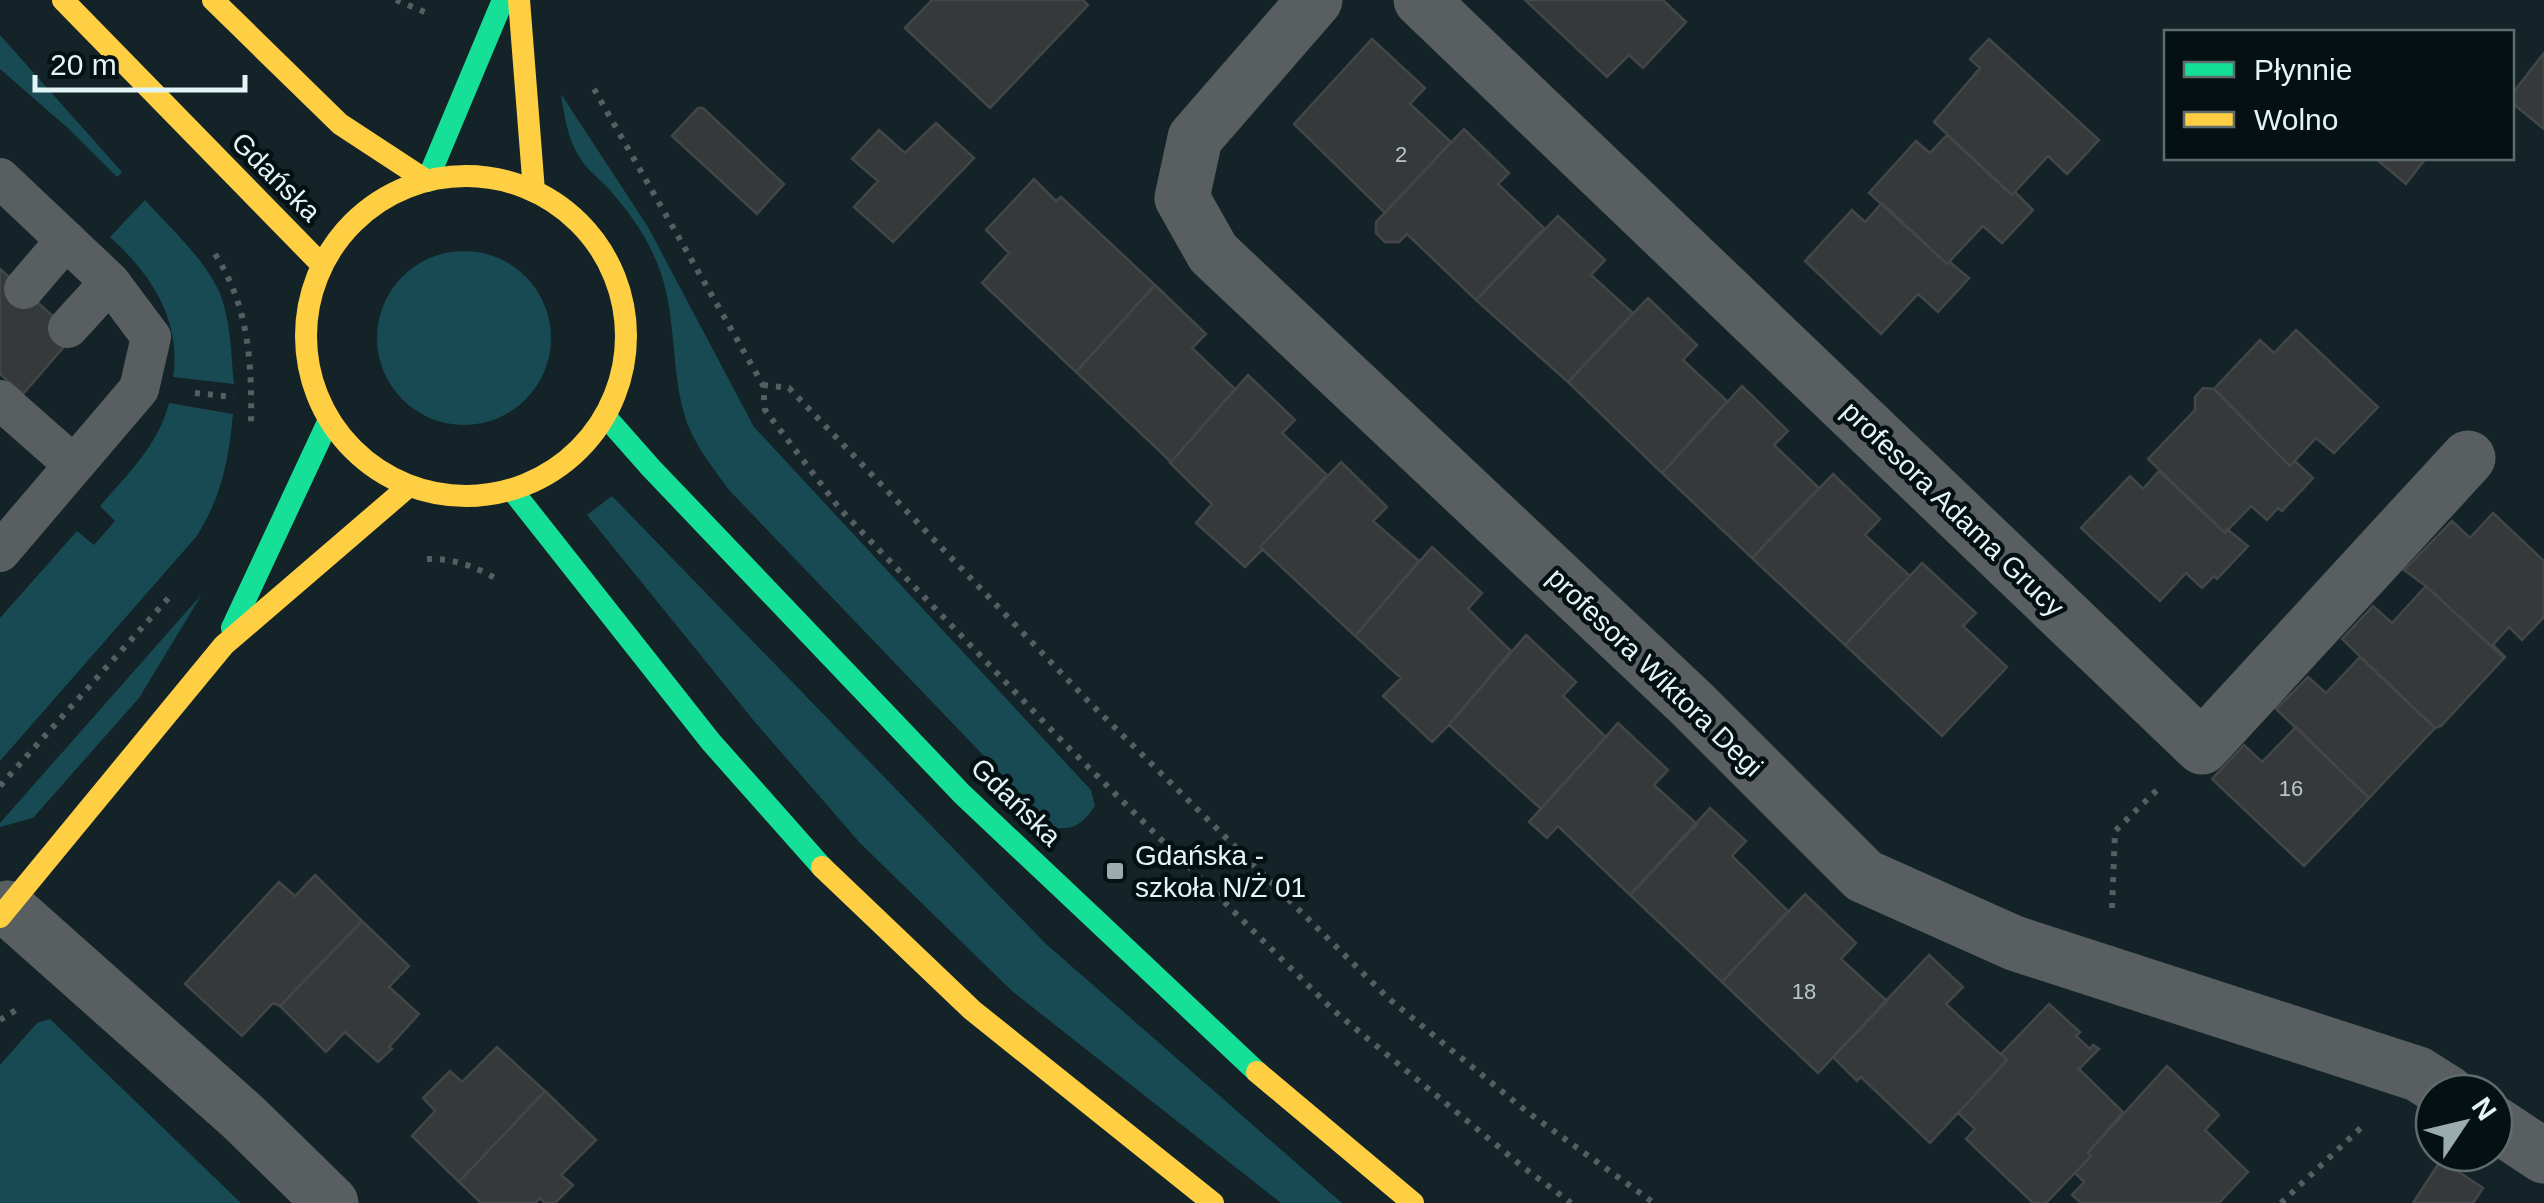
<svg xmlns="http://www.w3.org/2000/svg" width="2544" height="1203" font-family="Arial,sans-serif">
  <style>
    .green { fill: #174a53 }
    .building { fill: #36393a; stroke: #434648; stroke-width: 2.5 }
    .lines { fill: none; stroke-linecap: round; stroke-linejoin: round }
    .path { stroke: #555e60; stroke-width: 6; stroke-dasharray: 5 8; stroke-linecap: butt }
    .lane { stroke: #595f61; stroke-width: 40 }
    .street { stroke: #595f61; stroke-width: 55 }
    .fast { stroke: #16e098; stroke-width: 22 }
    .slow { stroke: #ffcf43; stroke-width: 22 }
    .poi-dot { fill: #9bacaf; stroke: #051012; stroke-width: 4 }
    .labels { text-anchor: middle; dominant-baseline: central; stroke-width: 9; stroke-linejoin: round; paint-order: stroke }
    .number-label { font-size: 22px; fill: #b8c6c8 }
    .street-label { font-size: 28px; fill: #e4f5f8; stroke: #051012 }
    .poi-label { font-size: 28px; fill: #e4f5f8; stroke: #051012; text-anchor: start }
  </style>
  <rect width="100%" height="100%" fill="#132327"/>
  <path class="green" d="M0 35 122 172 117 177 70 130 0 69Z
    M561 94 648 227 754 427 1091 790 1095 806C1082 824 1075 830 1053 828L730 491C713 468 691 441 684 413 670 364 677 310 657 263 646 235 627 209 607 187 596 176 584 167 577 153 567 135 564 114 561 94Z
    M145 200C170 228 203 257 219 291 231 320 231 354 234 384L173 377C182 320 150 273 110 237Z
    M377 338a87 87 0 1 1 174 0a87 87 0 1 1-174 0Z
    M169 403 233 414C229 459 221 499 196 537L0 761V618L77 531 94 545 115 521 100 506C127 475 159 444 169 403Z
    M612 496 1045 943 1342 1203H1281L1012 991 860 843 754 721 587 515Z
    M202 594 139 698 33 818 0 827V823Z
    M50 1019 241 1203H0V1065L37 1023Z"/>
  <path class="building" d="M932 0H1083L1088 5 990 108 905 28Z
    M1525 0H1663L1686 22 1643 68 1629 55 1607 77Z
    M1372 39 1425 88 1410 104 1451 142 1385 213 1294 124Z
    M1989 39 2099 140 2067 174 2048 156 2012 195 1934 122 1980 68 1970 59Z
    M2544 53V129L2512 103V94Z
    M698 108H703L784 184 757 214 672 136Z
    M936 123 974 158 893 242 854 207 878 181 852 159 879 130 905 153Z
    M1464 129 1509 173 1498 184 1544 228 1476 300 1407 234 1399 242H1385L1376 233V222Z
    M1947 135 2012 195 2015 192 2033 210 2002 243 1983 226 1947 264 1869 193 1916 141 1930 153Z
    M2375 158H2426L2406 184Z
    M1034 179 1056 201 1061 197 1155 285 1076 372 982 283 1009 253 986 230Z
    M1882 203 1947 264 1950 262 1969 278 1938 312 1918 294 1881 334 1805 261 1852 210 1865 222Z
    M1558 216 1605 260 1591 275 1633 313 1568 382 1476 300Z
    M0 269 74 335 23 394 0 374Z
    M1155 285 1206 334 1192 348 1235 389 1171 462 1076 372Z
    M1648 298 1697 345 1683 360 1727 401 1662 473 1568 382Z
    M2296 330 2378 407 2334 453 2316 438 2290 466 2214 389 2260 340 2274 353Z
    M1248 375 1295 420 1282 433 1327 475 1260 547 1263 549 1245 567 1196 523 1212 504 1170 463Z
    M1742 386 1788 431 1774 445 1819 488 1752 558 1662 473Z
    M2203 388 2214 389 2290 466 2295 461 2313 478 2282 511 2278 508 2267 520 2251 506 2225 533 2148 459 2195 410V397Z
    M1341 462 1387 507 1373 521 1419 561 1355 636 1260 547Z
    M2159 471 2225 533 2227 529 2248 546 2217 579 2214 576 2202 588 2186 573 2160 601 2081 528 2130 476 2143 489Z
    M1833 474 1880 519 1865 535 1910 576 1845 645 1752 558Z
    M2493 513 2544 561V617L2522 640 2509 627 2493 645 2505 657 2504 658 2426 586 2404 570 2452 521 2470 538Z
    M1432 547 1482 593 1468 609 1511 651 1449 725 1432 742 1383 696 1401 678 1355 636Z
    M1922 563 1976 613 1963 626 2007 667 1942 736 1845 645Z
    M2426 586 2504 658 2441 726 2435 728 2342 639 2373 606 2392 623Z
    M1526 635 1576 682 1563 696 1606 737 1541 809 1449 725Z
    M2360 657 2435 728 2369 798 2276 709 2308 677 2326 693Z
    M1618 723 1668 770 1654 785 1697 824 1630 895 1558 826 1547 838 1529 822Z
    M2296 727 2369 798 2304 866 2212 779 2244 745 2262 762Z
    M1710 808 1746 841 1732 856 1788 911 1722 982 1630 895Z
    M315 875 362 921 280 1006 273 1003 242 1036 185 984 279 882 295 896Z
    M1805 894 1856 943 1841 959 1887 1001 1818 1073 1722 982Z
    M362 921 409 966 389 987 419 1014 389 1047 392 1049 378 1062 345 1032 326 1052 280 1006Z
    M1929 955 1963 987 1946 1004 2007 1060 1930 1143 1861 1077 1857 1081 1833 1057Z
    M2049 1004 2080 1032 2076 1036 2090 1049 2093 1045 2099 1049 2079 1069 2123 1112 2088 1153 2091 1156 2046 1203H2033L1966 1139 1975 1129 1958 1113 2007 1060 2001 1054Z
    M497 1047 545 1091 459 1182 412 1136 435 1111 423 1098 450 1071 462 1082Z
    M2167 1066 2219 1115 2205 1130 2248 1172 2219 1203H2081L2072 1195 2084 1182 2075 1173 2091 1156 2088 1153Z
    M545 1091 596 1140 561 1175 573 1185 555 1203H545L540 1198 535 1203H481L459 1182Z
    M2441 1160 2483 1188 2473 1203H2413Z"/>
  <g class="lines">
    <path class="path" d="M396 0 427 13
      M594 89 763 385 765 410 840 509 1063 742 1333 1010 1523 1167 1571 1203
      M215 254C250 309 252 365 251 429
      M763 385 789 388 1088 701 1388 998 1526 1111 1654 1203
      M195 393 234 397
      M427 559C450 558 475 566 495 578
      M0 786 173 593
      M2112 908 2115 831 2158 789
      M0 1020 21 1007
      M2281 1203 2366 1123"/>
    <path class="lane" d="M0 178 110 282 151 337 139 389 0 552
      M24 289 66 240
      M68 328 110 282
      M0 400 74 465"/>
    <path class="street" d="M1315 0 1195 138 1182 198 1213 253 1691 703 1864 876 2014 943 2418 1074 2448 1093
      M1421 0 2202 747 2468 458
      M8 908 244 1118 331 1203
      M2494 1123 2544 1156"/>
    <path class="fast" d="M427 181 503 0
      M605 416 651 468 962 794 1257 1072
      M512 490 711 742 822 867
      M232 628 329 420"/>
    <path class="slow" d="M63 0 322 265
      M213 0 340 124 427 181
      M519 0 534 191
      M306 336a160 160 0 1 1 320 0a160 160 0 1 1-320 0Z
      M822 867 972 1010 1213 1203
      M0 917 224 645 409 486
      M1257 1072 1413 1203"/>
  </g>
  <rect class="poi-dot" x="1105" y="861" width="20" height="20" rx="5"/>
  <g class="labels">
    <g class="number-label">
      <text x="1401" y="154">2</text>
      <text x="2291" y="788">16</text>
      <text x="1804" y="991">18</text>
    </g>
    <g class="street-label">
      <text transform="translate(276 177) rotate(45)">Gdańska</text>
      <text transform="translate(1953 509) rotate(44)">profesora Adama Grucy</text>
      <text transform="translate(1655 672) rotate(44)">profesora Wiktora Degi</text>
      <text transform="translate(1016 802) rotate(44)">Gdańska</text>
    </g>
    <g class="poi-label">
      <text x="1135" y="855">Gdańska -<tspan x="1135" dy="32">szkoła N/Ż 01</tspan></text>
    </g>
  </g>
  <rect x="2164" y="30" width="350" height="130" fill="#051012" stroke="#5e6c6e" stroke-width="2.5"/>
  <rect x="2184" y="62" width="50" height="15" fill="#16e098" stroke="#5e6c6e" stroke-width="2.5"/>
  <text x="2254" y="80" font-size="30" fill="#e4f5f8">Płynnie</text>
  <rect x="2184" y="112" width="50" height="15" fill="#ffcf43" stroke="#5e6c6e" stroke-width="2.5"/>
  <text x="2254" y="130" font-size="30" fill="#e4f5f8">Wolno</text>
  <g transform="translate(2464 1123) rotate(55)"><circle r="48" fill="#051012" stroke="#5e6c6e" stroke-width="2.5"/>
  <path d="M0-8L18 38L0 25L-18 38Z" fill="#9bacaf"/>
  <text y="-15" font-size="28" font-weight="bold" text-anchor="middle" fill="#e4f5f8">N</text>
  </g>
  <path d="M35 75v15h210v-15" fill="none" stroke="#e4f5f8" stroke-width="5"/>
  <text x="50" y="75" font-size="30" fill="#e4f5f8" stroke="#051012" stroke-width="8" paint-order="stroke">20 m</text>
</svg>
